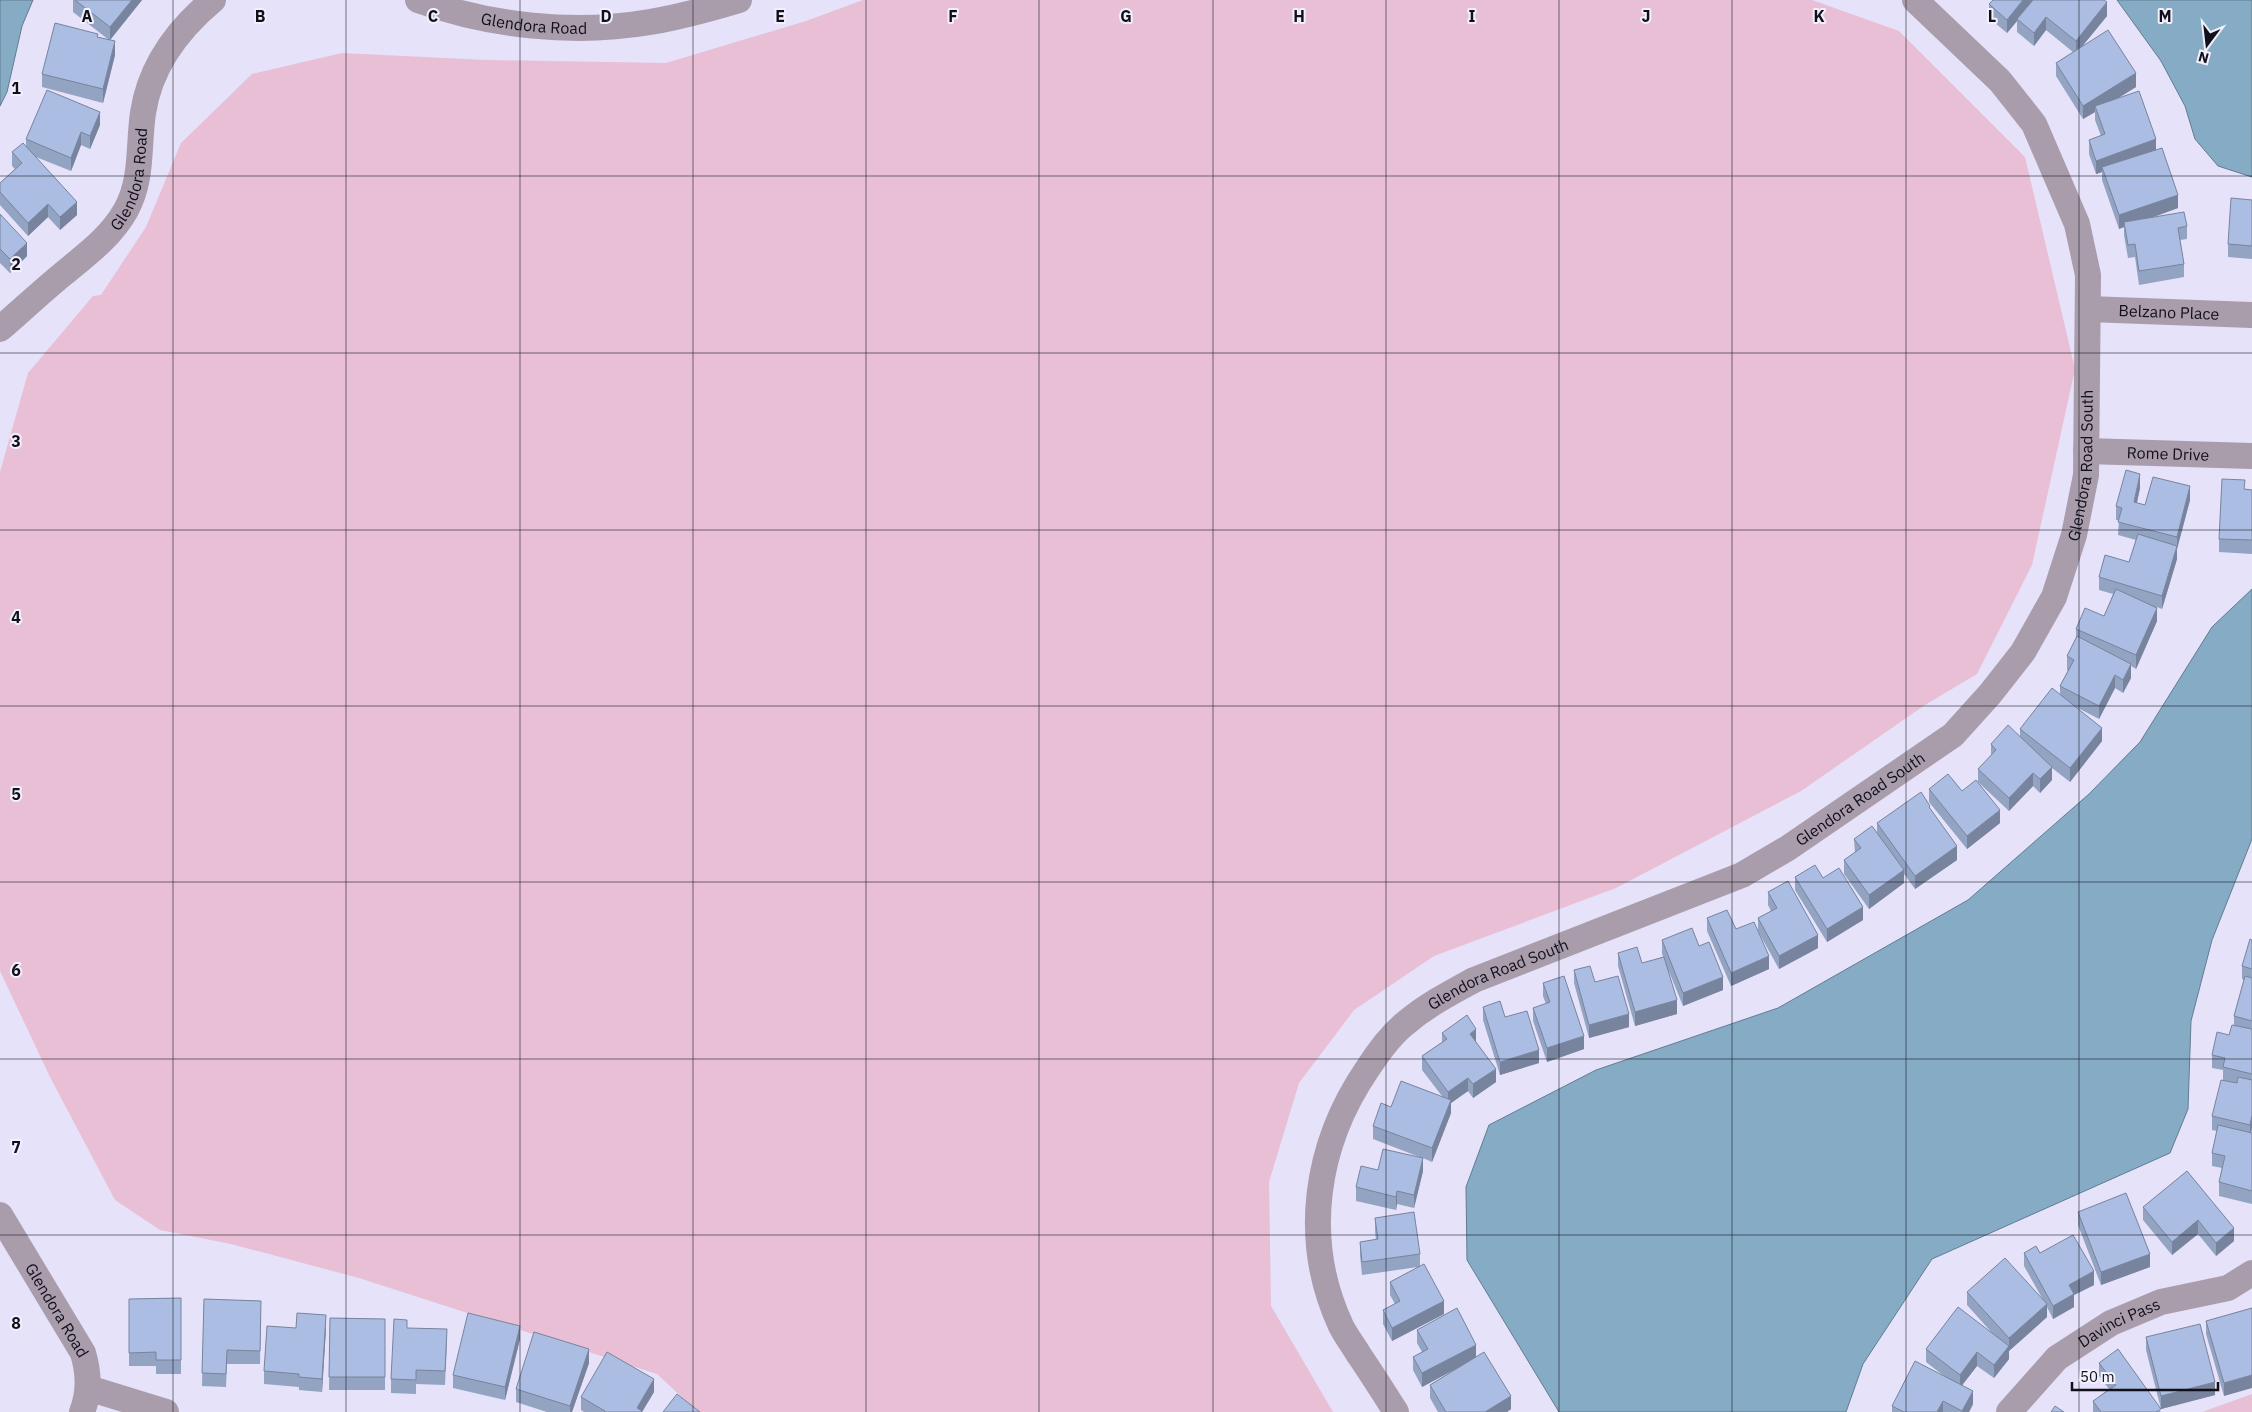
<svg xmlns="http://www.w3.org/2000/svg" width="2252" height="1412" font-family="'IBM Plex Sans',sans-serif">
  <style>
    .green { fill: #e8bfd5 }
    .water { fill: #85abc5; stroke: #627c91 }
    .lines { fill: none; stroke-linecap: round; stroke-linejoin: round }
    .minor { stroke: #a99dac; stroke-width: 26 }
    .wall { fill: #93a3c2 }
    .shaded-wall { fill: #78849e }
    .building { fill: #abbde2; stroke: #78849e }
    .grid { fill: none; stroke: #110f19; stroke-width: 1; stroke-opacity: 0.55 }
    .labels { text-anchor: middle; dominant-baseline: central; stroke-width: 4; stroke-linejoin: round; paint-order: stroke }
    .street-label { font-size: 16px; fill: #110f19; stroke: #f2f0fd }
    .grid-label { font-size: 16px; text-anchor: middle; font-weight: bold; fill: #110f19; stroke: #f2f0fd; stroke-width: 4; stroke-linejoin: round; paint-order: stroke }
  </style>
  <rect width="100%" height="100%" fill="#e5e2fa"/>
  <path class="green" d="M863 0H1812L1899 31 2025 157 2075 369 2032 565 1977 674 1925 705 1801 791 1616 888 1434 956 1354 1010 1299 1083 1269 1182 1271 1306 1333 1412H698L657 1374 359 1278 231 1244 160 1230 115 1200 50 1077 0 971V472L28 373 93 296 101 295 146 227 181 143 252 74 342 53 486 60 666 63 806 21Z
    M2252 1394V1412H2202Z"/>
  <path class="water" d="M0 0H33L22 26 7 92 0 106Z
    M2117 0H2252V177L2218 166 2195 139 2185 106 2161 61Z
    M2252 589V839L2212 940 2191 1021 2188 1109 2170 1153 1932 1259 1863 1364 1846 1412H1559L1467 1260 1466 1187 1489 1125 1596 1070 1778 1008 1968 900 2089 794 2140 742 2212 627Z"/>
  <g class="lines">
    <g class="minor">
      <path id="s1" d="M418 0C490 26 574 35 650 22 680 17 709 9 739 0"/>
      <path id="s2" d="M2088 309 2252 315"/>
      <path id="s3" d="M0 329C21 311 41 292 63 274 87 254 110 238 126 210 143 179 138 146 143 113 150 66 177 30 213 0"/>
      <path id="s4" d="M2086 451 2252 456"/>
      <path id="s5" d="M0 1215 83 1353C89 1373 90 1392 82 1412"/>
      <path d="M88 1388 166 1412"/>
      <path id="s6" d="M1396 1412C1384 1393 1372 1374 1359 1355 1353 1345 1346 1336 1341 1326 1301 1240 1315 1145 1368 1068 1379 1051 1391 1034 1407 1022 1427 1005 1452 992 1474 980L1742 875 1788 848 1953 735 1990 694 2023 652 2054 597 2074 535 2086 475 2088 275 2077 224 2034 124 2000 81 1915 0"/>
      <path id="s7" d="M2009 1412 2057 1358 2111 1323 2161 1302 2228 1288 2252 1273"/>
    </g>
  </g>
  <path class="wall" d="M73 0H142L110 40 115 55 103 103 42 87V74L98 37 109 40 73 12Z
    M1989 4 2107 16 2082 46 2136 87 2115 100 2156 150 2178 208 2154 217 2187 226V239L2180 240 2184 264V277L2139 285 2135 257 2128 258 2124 235V227L2119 229 2102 180V172L2096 174 2089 154V140L2101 136 2095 120V112L2083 119 2056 76V63L2073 52 2046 30 2034 46 2017 32V21L2007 33 1989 18Z
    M100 125 90 149 81 145 71 171 36 157 77 215 60 230 48 217 28 236 0 205V183L15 169 12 166V152L26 146V139Z
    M2252 200V259L2228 257V244Z
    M0 214 27 256 10 273 0 263Z
    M2140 488 2137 503 2145 505 2190 500 2177 549V559L2162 609 2157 607V621L2136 669 2131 666V678L2123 693 2115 688 2099 719 2076 707 2102 741 2070 782 2052 768V780L2040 793 2033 786 2009 811 1978 782V769L1991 756V744L2020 736V729L2060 695V686L2068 671 2067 670V656L2076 640V629L2104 616 2113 594 2099 590V577L2129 562 2136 540 2118 535 2119 520H2116V506Z
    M2245 489 2252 490V554L2219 552V539Z
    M1929 789 1962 791 2000 823 1967 849 1929 802Z
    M1930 810 1957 860 1915 889 1904 874V883L1869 909 1844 874V860L1855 853 1854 839 1877 833V823Z
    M1795 877 1823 878 1863 920 1827 942 1795 890Z
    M1768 892 1818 948 1779 969 1758 931V918L1771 911 1768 905Z
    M1707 918 1736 929 1769 969 1731 986 1707 931Z
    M1662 940 1699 946 1723 990 1683 1006 1668 969 1677 1014 1635 1026 1618 966V953L1642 963 1663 957 1662 953Z
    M2252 940V1128L2251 1133H2252V1204L2219 1196V1182L2222 1168 2212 1166V1153L2217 1131 2212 1130V1116L2223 1080V1070L2212 1068V1055L2229 1035 2234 1025V1016L2244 980 2242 979V966Z
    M1574 970 1595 982 1629 1027 1589 1038 1574 983Z
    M1543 983 1584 1049 1547 1062 1533 1021V1008L1546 1004 1543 996Z
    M1483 1007 1505 1017 1539 1063 1500 1075 1483 1020Z
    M1442 1033 1476 1042 1496 1082 1473 1098 1468 1091 1451 1103V1113L1432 1162 1423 1158V1171L1414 1208 1397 1204 1396 1210 1356 1201V1187L1378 1170 1422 1158 1373 1139V1126L1391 1107 1442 1096 1422 1070V1056L1442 1042Z
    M2143 1207 2234 1228V1241L2216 1256 2198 1234 2172 1255 2143 1220Z
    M2078 1212 2150 1267 2101 1285 2078 1225Z
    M1375 1218 1420 1254V1266L1444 1314 1392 1341 1383 1324V1310L1395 1304 1390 1295V1282L1418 1267 1362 1275 1360 1255V1242L1376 1240 1375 1231Z
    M2024 1253H2040L2094 1285 2074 1295V1307L2053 1319 2047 1307V1317L2009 1351V1359L1994 1378 1977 1366 1962 1385 1973 1404 1969 1412H1892V1406L1944 1376 1926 1362V1349L1993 1334 1967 1305V1292L2042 1298 2024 1266Z
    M181 1298V1374H156V1366H129V1299Z
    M204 1299 261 1301 260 1364H227L226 1387 202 1386Z
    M2252 1308 2224 1396 2206 1334V1321Z
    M330 1318 385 1319V1390H329Z
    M296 1328H326L322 1392 299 1390V1387L264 1384V1371Z
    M407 1328 447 1343 445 1385 416 1384V1394L391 1393V1379Z
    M1417 1330 1476 1356 1511 1409 1507 1412H1438L1430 1398V1385L1457 1368 1422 1387 1413 1370V1357L1422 1352 1417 1343Z
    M2146 1337 2215 1395 2161 1409 2146 1350Z
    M520 1339 505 1400 453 1388V1375Z
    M589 1363 572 1412H547L516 1402V1389Z
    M2099 1363 2161 1412H2093V1401L2109 1389 2099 1376Z
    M654 1392 642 1412H584L581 1410V1397Z"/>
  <path class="shaded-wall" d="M132 0H142L110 40V27Z
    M2023 0H2034L2017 19V21L2007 33V20Z
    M2107 2V16L2076 54V41Z
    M2046 17V30L2034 46V33Z
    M115 41V55L103 103V89Z
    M2136 73V87L2097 111 2095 106V112L2083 119V106Z
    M100 112V125L90 149V136Z
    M81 132V145L71 171V158Z
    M2156 139V152L2102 167V172L2096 174V161Z
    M2178 195V208L2125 227 2124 222V227L2119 229V215Z
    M77 202V215L60 230V217Z
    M48 204V217L28 236V223Z
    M27 243V256L10 273V259Z
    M2140 474V488L2134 515V502Z
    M2190 486V500L2177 549V559L2162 609V596L2177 547V537Z
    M2157 608V621L2136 669V655Z
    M2131 664V678L2123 693V680Z
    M2115 675V688L2099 719V706Z
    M2102 728V741L2070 782V768Z
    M2052 767V780L2040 793V779Z
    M2033 773V786L2009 811V798Z
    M2000 810V823L1967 849V836Z
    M1957 846V860L1915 889V876Z
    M1904 870V883L1869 909V895Z
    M1863 907V920L1827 942V929Z
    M1818 935V948L1779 969V956Z
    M1769 956V969L1731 986V973Z
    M1723 977V990L1683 1006V993Z
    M1677 1000V1014L1635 1026V1012Z
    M1629 1014V1027L1589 1038V1025Z
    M1476 1029V1042L1470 1034Z
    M1584 1036V1049L1547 1062V1048Z
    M1539 1050V1063L1500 1075V1062Z
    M1496 1069V1082L1473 1098V1084Z
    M1468 1078V1091L1451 1103V1113L1432 1162V1148L1448 1105V1092Z
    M2252 1115V1128L2250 1138V1125Z
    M1423 1158V1171L1414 1208V1195Z
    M1397 1191V1204L1396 1210V1197Z
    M2198 1220V1234L2172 1255V1242Z
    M2234 1228V1241L2216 1256V1243Z
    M2150 1254V1267L2101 1285V1272Z
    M2094 1271V1285L2074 1295V1307L2053 1319V1306L2069 1285Z
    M1444 1301V1314L1392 1341V1328Z
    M2047 1304V1317L2009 1351V1338Z
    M326 1315V1328L322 1392V1379Z
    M520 1326V1339L505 1400V1387Z
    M1476 1345V1358L1422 1387V1373Z
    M2009 1346V1359L1994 1378V1365Z
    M589 1349V1363L572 1412H570V1406Z
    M1977 1352V1366L1960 1388V1375Z
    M2252 1375V1388L2224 1396V1383Z
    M654 1379V1392L642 1412H637V1408Z
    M2215 1382V1395L2161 1409V1396Z
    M1973 1391V1404L1969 1412H1962Z
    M1511 1396V1409L1507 1412H1485Z
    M1943 1401V1412H1937Z"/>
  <path class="building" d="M75 0H132L110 27Z
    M1993 0H2023L2007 20 1989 4Z
    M2033 0H2104L2107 2 2076 41 2046 17 2034 33 2017 19Z
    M55 23 98 34 97 37 115 41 103 89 42 74Z
    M2108 30 2136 73 2083 106 2056 63Z
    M47 90 100 112 90 136 81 132 71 158 26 139Z
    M2139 91 2156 139 2096 161 2089 140 2105 134 2095 106Z
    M23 143 77 202 60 217 48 204 28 223 0 192V183L22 163 12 152Z
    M2162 148 2178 195 2119 215 2102 167Z
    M2231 198 2252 200V246L2228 244Z
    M2184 212 2187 226 2178 228 2184 264 2139 271 2135 244 2128 245 2124 222Z
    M0 214 27 243 10 259 0 249Z
    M2126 470 2140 474 2134 502 2145 505 2153 477 2190 486 2177 537 2118 522 2122 508 2116 506Z
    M2222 479 2245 480 2244 489 2252 490V540L2219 539Z
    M2138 534 2177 546 2162 596 2099 577 2105 555 2129 562Z
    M2116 589 2157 608 2136 655 2076 629 2085 608 2104 616Z
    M2077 636 2131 664 2123 680 2115 675 2099 706 2060 686 2074 660 2067 656Z
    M2052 688 2102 728 2070 768 2020 729Z
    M2008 725 2052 767 2040 779 2033 773 2009 798 1978 769 1996 750 1991 744Z
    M1948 774 1962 791 1976 780 2000 810 1967 836 1929 789Z
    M1921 792 1930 806 1929 807 1957 846 1915 876 1877 823Z
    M1872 826 1904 870 1869 895 1844 860 1861 848 1854 839Z
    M1815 865 1823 878 1839 868 1863 907 1827 929 1795 877Z
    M1788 881 1818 935 1779 956 1758 918 1777 908 1768 892Z
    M1727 910 1736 929 1754 922 1769 956 1731 973 1707 918Z
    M1692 928 1699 946 1709 942 1723 977 1683 993 1662 940Z
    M2250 939 2252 940V969L2242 966Z
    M1637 947 1642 963 1664 957 1677 1000 1635 1012 1618 953Z
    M1590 966 1595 982 1618 976 1629 1014 1589 1025 1574 970Z
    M1564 976 1584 1036 1547 1048 1533 1008 1550 1002 1543 983Z
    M2245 976 2252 978V1021L2234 1016Z
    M1500 1001 1505 1017 1527 1011 1539 1050 1500 1062 1483 1007Z
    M1467 1015 1476 1029 1470 1034 1496 1069 1473 1084 1468 1078 1448 1092 1422 1056 1447 1039 1442 1033Z
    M2232 1025 2252 1029V1074L2223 1067 2225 1058 2212 1055 2217 1032 2229 1035Z
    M2238 1077 2252 1080V1115L2250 1125 2212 1116 2221 1080 2237 1083Z
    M1401 1081 1451 1100 1432 1148 1373 1126 1381 1103 1391 1107Z
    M2218 1125 2252 1133V1191L2219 1182 2225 1156 2212 1153Z
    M1383 1149 1423 1158 1414 1195 1397 1191 1396 1197 1356 1187 1361 1166 1378 1170Z
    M2187 1171 2234 1228 2216 1243 2198 1220 2172 1242 2143 1207Z
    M2126 1193 2150 1254 2101 1272 2078 1212Z
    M1414 1212 1420 1254 1362 1262 1360 1242 1378 1239 1375 1218Z
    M2073 1235 2094 1271 2069 1285 2074 1294 2053 1306 2024 1253 2036 1246 2040 1253Z
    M2005 1258 2047 1304 2009 1338 1967 1292Z
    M1424 1264 1444 1301 1392 1328 1383 1310 1400 1301 1390 1282Z
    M181 1298V1360H156V1352L129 1353V1299Z
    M204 1299 261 1301 260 1351 227 1350 226 1374 202 1373Z
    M1958 1307 2009 1346 1994 1365 1977 1352 1960 1375 1926 1349Z
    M1457 1308 1476 1345 1422 1373 1413 1357 1428 1349 1417 1330Z
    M2252 1308V1375L2224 1383 2206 1321Z
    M297 1313 326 1315 322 1379 299 1377V1374L264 1371 267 1326 296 1328Z
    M468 1313 520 1326 505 1387 453 1375Z
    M330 1318 385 1319V1377H329Z
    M394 1319 407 1320V1328L447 1329 445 1371 416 1370V1380L391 1379Z
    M2200 1324 2215 1382 2161 1396 2146 1337Z
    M534 1332 589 1349 570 1406 516 1389Z
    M2118 1349 2161 1409 2156 1412H2101L2093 1401 2116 1385 2099 1363Z
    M607 1352 654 1379 637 1408 642 1411 641 1412H604L605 1411 581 1397Z
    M1484 1352 1511 1396 1485 1412H1446L1430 1385Z
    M1915 1361 1973 1391 1962 1411 1943 1401 1937 1412H1904L1892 1406Z
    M677 1394 700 1412H663Z
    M2055 1406 2064 1412H2051Z"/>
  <path class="grid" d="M173 0V1412M346 0V1412M520 0V1412M693 0V1412M866 0V1412M1039 0V1412M1213 0V1412M1386 0V1412M1559 0V1412M1732 0V1412M1906 0V1412M2079 0V1412M0 176H2252M0 353H2252M0 530H2252M0 706H2252M0 882H2252M0 1059H2252M0 1235H2252"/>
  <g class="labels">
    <g class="street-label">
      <text stroke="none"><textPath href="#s1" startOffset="119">Glendora Road</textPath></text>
      <text stroke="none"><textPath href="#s3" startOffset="205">Glendora Road</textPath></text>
      <text stroke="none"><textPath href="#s2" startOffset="81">Belzano Place</textPath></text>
      <text stroke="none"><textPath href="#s4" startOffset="82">Rome Drive</textPath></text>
      <text stroke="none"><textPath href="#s6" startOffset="1362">Glendora Road South</textPath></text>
      <text stroke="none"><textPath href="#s6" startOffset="942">Glendora Road South</textPath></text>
      <text stroke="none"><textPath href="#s6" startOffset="538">Glendora Road South</textPath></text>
      <text stroke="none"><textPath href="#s5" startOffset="111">Glendora Road</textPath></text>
      <text stroke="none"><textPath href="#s7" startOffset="144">Davinci Pass</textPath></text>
    </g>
  </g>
  <g class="grid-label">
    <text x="87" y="22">A</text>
    <text x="260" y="22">B</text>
    <text x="433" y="22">C</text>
    <text x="606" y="22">D</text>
    <text x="780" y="22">E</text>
    <text x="953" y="22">F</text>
    <text x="1126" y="22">G</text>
    <text x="1299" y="22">H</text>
    <text x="1472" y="22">I</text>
    <text x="1646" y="22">J</text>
    <text x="1819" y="22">K</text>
    <text x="1992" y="22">L</text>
    <text x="2165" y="22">M</text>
    <text x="16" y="94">1</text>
    <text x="16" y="270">2</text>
    <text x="16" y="447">3</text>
    <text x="16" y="623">4</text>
    <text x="16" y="800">5</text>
    <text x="16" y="976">6</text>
    <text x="16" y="1153">7</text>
    <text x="16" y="1329">8</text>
  </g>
  <g transform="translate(2207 45) rotate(195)" stroke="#f2f0fd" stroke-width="4" paint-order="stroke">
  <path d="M0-4L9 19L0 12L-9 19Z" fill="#110f19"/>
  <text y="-8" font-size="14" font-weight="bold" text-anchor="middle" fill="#110f19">N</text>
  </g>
  <path d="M2072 1382v8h146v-8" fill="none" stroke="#110f19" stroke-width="2.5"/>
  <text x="2080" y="1382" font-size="15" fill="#110f19" stroke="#f2f0fd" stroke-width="4" paint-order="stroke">50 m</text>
</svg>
